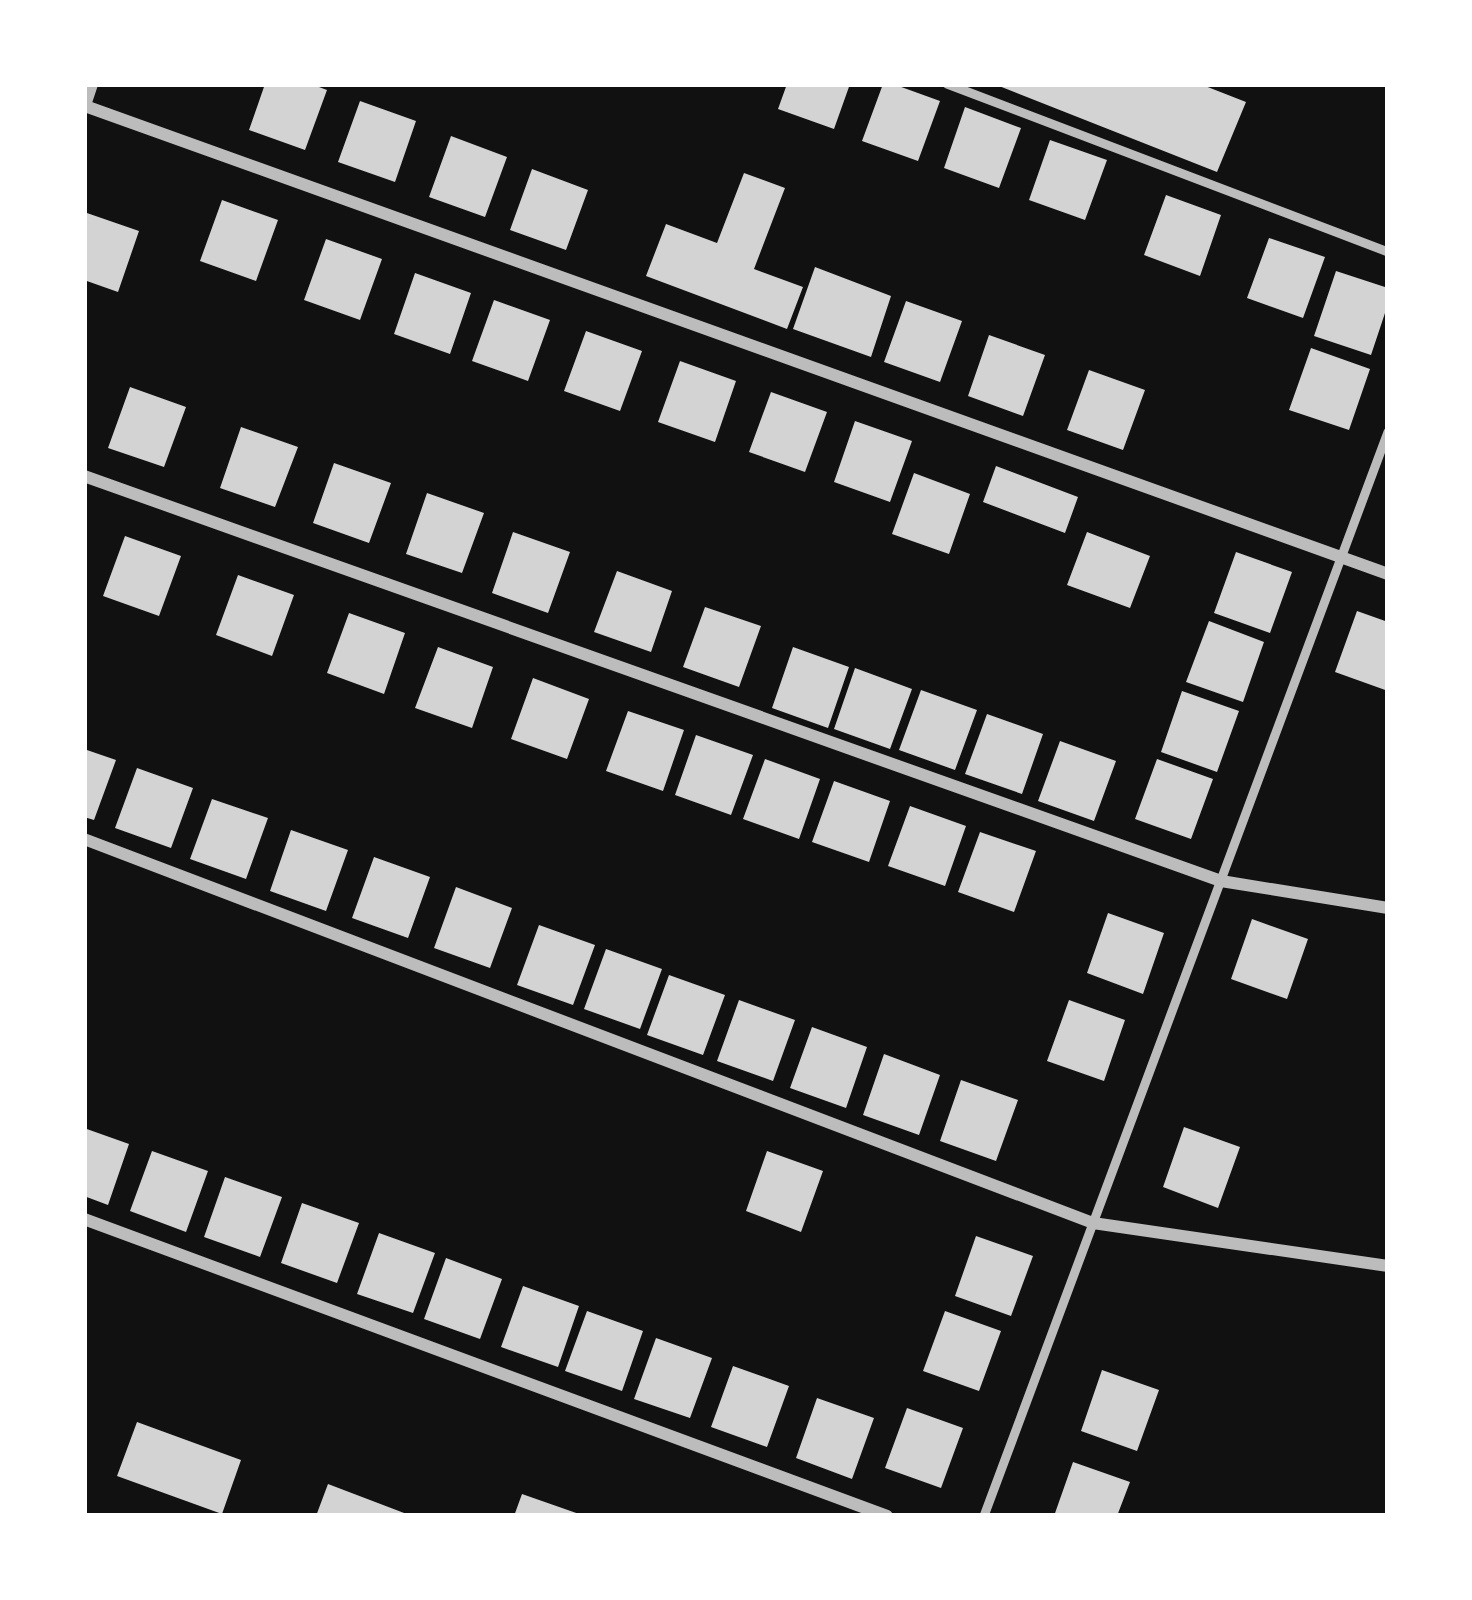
<svg xmlns="http://www.w3.org/2000/svg" width="1472" height="1600" font-family="Inter,sans-serif">
  <style>
    .building { fill: #d3d3d3 }
    .lines { fill: none; stroke-linecap: round; stroke-linejoin: round }
    .service { stroke: #bcbcbc; stroke-width: 9 }
    .minor { stroke: #bcbcbc; stroke-width: 12 }
  </style>
  <rect width="100%" height="100%" fill="#111"/>
  <path class="building" d="M265 84H311L327 90 305 150 249 130Z
    M787 84H850L834 129 778 109Z
    M883 84H893L940 101 918 161 862 141Z
    M994 84H1200L1246 102 1217 172Z
    M360 101 416 121 395 182 338 162Z
    M965 107 1021 128 999 188 944 168Z
    M451 136 507 157 485 217 429 197Z
    M1050 140 1107 160 1085 220 1029 200Z
    M532 169 588 190 566 250 510 230Z
    M744 173 785 188 754 269 803 287 787 329 646 276 666 224 717 243Z
    M1166 195 1221 215 1200 276 1144 255Z
    M222 200 278 220 256 281 200 261Z
    M84 212 139 231 118 292 84 280Z
    M1269 238 1325 257 1303 318 1247 298Z
    M326 239 382 259 360 320 304 300Z
    M815 267 891 296 871 357 793 329Z
    M1336 271 1388 288V304L1371 355 1314 336Z
    M415 273 471 293 450 354 394 334Z
    M494 300 550 320 528 381 472 361Z
    M906 301 962 321 940 382 884 362Z
    M586 331 642 351 620 411 564 391Z
    M989 335 1045 355 1023 416 968 396Z
    M1311 348 1370 369 1349 430 1289 410Z
    M680 361 736 381 715 442 658 422Z
    M1089 370 1145 390 1123 450 1067 430Z
    M130 387 186 407 164 467 108 448Z
    M771 392 827 412 805 472 749 452Z
    M855 421 912 441 890 502 834 482Z
    M241 427 298 447 275 507 220 488Z
    M334 463 391 483 369 543 313 523Z
    M996 466 1078 497 1065 533 983 502Z
    M914 473 970 494 949 554 892 534Z
    M427 493 484 513 462 573 406 554Z
    M513 532 570 552 548 613 492 593Z
    M1087 532 1150 556 1130 608 1067 585Z
    M125 536 181 556 159 616 103 596Z
    M1236 552 1292 572 1270 633 1214 613Z
    M617 571 672 591 651 652 594 632Z
    M238 575 294 595 272 656 216 635Z
    M705 607 761 626 739 687 683 667Z
    M1357 611 1388 622V691L1335 672Z
    M349 613 405 633 384 694 327 673Z
    M1209 621 1264 642 1243 702 1186 682Z
    M438 647 493 667 472 728 415 708Z
    M793 647 849 667 828 728 772 708Z
    M855 668 912 689 890 749 834 729Z
    M533 678 589 699 567 759 511 739Z
    M921 690 977 710 955 770 899 750Z
    M1182 691 1239 711 1217 772 1161 752Z
    M628 711 684 730 663 791 606 771Z
    M987 714 1043 734 1022 794 965 774Z
    M696 735 753 755 731 815 675 795Z
    M1060 741 1116 761 1094 821 1038 801Z
    M84 749 116 760 94 820 84 817Z
    M765 759 820 779 799 839 743 819Z
    M1157 759 1213 779 1191 839 1135 819Z
    M137 768 193 788 171 848 115 828Z
    M834 781 890 801 869 862 812 842Z
    M212 799 268 818 246 879 190 859Z
    M910 806 966 826 945 886 888 866Z
    M291 830 348 850 326 911 270 891Z
    M980 832 1036 851 1014 912 958 892Z
    M374 857 430 877 408 938 352 918Z
    M456 887 512 908 490 968 434 948Z
    M1108 913 1164 933 1143 994 1087 973Z
    M1252 919 1308 939 1287 999 1231 979Z
    M539 925 595 945 573 1005 517 985Z
    M606 949 662 969 640 1029 584 1009Z
    M669 975 725 995 703 1055 647 1035Z
    M739 1000 795 1020 773 1081 717 1061Z
    M1069 1000 1125 1020 1104 1081 1047 1061Z
    M812 1027 867 1047 846 1108 790 1088Z
    M884 1054 940 1075 919 1135 863 1115Z
    M961 1080 1018 1100 996 1161 940 1141Z
    M1184 1127 1240 1147 1218 1208 1163 1187Z
    M84 1128 129 1144 108 1205 84 1196Z
    M152 1151 208 1171 186 1232 130 1211Z
    M767 1151 823 1171 801 1232 746 1211Z
    M225 1177 282 1197 260 1257 204 1237Z
    M302 1203 359 1223 337 1283 281 1263Z
    M379 1233 435 1253 413 1313 357 1294Z
    M976 1236 1033 1256 1011 1316 955 1296Z
    M446 1258 502 1279 480 1339 424 1319Z
    M523 1286 579 1306 558 1367 501 1347Z
    M587 1311 643 1331 622 1391 565 1371Z
    M945 1311 1001 1331 979 1391 923 1371Z
    M656 1338 712 1358 690 1418 634 1399Z
    M733 1366 789 1386 767 1447 711 1427Z
    M1102 1370 1159 1390 1137 1451 1081 1431Z
    M817 1398 874 1418 852 1479 796 1458Z
    M907 1408 963 1428 941 1488 885 1468Z
    M137 1422 241 1460 222 1514 117 1476Z
    M1073 1462 1130 1482 1117 1516H1054Z
    M328 1484 412 1516H316Z
    M522 1494 582 1515V1516H514Z"/>
  <g class="lines">
    <path class="service" d="M947 84 1388 252
      M984 1516 1388 432"/>
    <path class="minor" d="M85 106 1388 574
      M84 108 92 84
      M84 476 1221 881 1388 908
      M84 839 1093 1223 1388 1266
      M84 1219 887 1516"/>
  </g>
  <rect width="1472" height="1600" fill="none" stroke="#ffffff" stroke-width="174"/>
</svg>
